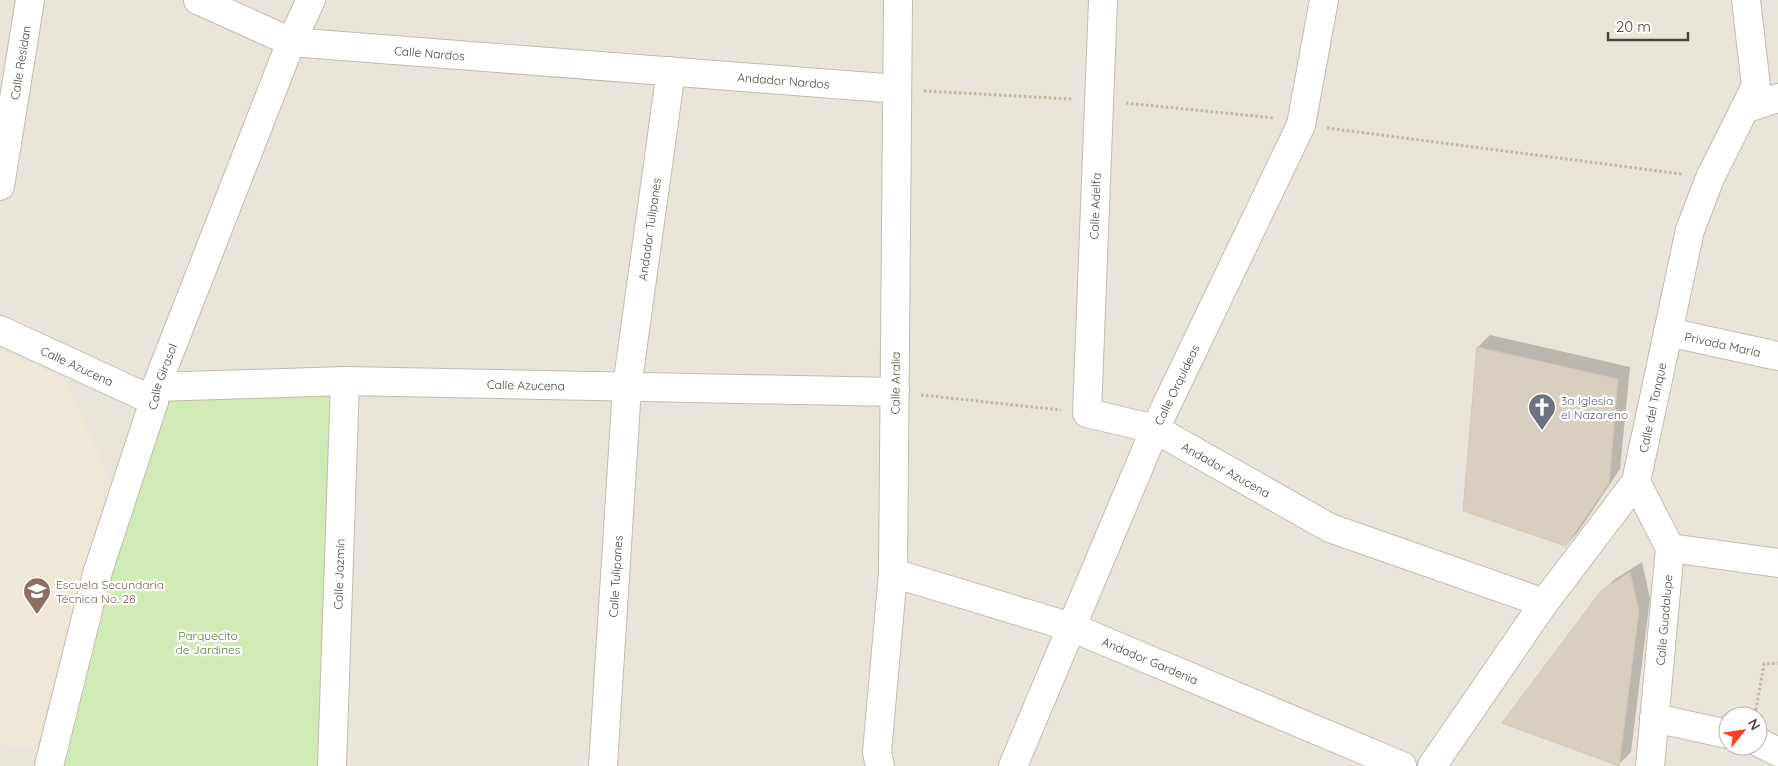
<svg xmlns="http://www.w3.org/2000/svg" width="1778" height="766" font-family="Quicksand,sans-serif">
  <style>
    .residential { fill: #eae5da; fill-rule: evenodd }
    .education { fill: #efe8d6 }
    .green { fill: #d2eab5 }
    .shadow { fill: #0003 }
    .building { fill: #d8cfc1; stroke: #d3c7b4 }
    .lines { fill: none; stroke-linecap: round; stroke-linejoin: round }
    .minor-casing { stroke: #c2bbae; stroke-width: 30 }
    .path { stroke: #c4b79f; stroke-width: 3; stroke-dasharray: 2.5 2.5; stroke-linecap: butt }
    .minor { stroke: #fff; stroke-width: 28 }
    .labels { text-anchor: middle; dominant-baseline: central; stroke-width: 4.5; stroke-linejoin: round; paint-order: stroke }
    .street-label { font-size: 12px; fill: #4b4439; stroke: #fff }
    .worship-label { font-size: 12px; fill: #5b616d; stroke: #fff; text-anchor: start }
    .education-label { font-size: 12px; fill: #785e54; stroke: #fff; text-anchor: start }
    .park-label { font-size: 12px; fill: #4a7f2a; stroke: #fff }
  </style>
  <rect width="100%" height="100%" fill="#f6f3ec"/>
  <path class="residential" d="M0 0H1778V766H0ZM1728 716H1758V746H1728Z"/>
  <path class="education" d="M0 350 63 378 113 485 36 747 0 745Z"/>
  <path class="green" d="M332 381V766H49L161 392Z"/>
  <path class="shadow" d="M1490 335 1630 367 1620 469 1578 532 1566 545 1478 347Z
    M1642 562 1650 598 1631 752 1619 764 1602 592 1615 579Z"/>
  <path class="building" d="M1477 347 1618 379 1609 483 1566 546 1463 511Z
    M1630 572 1639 611 1619 766 1502 723 1601 591Z"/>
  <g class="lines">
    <g class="minor-casing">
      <g id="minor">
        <path id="s1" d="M198 0 291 42 897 89"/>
        <path id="s2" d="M1103 0 1087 413 1155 429 1330 528 1544 603"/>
        <path d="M1744 109 1778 98"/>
        <path id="s3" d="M0 186 30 0"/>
        <path id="s4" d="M0 330 154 401"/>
        <path id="s5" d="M1668 332 1778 356"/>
        <path id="s6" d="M156 387 345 381 895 392"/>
        <path d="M1636 482 1670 548 1650 766"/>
        <path d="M1670 548 1778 563"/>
        <path id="s7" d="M893 573 1071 627 1402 766"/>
        <path d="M1654 718 1728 734"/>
        <path d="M1758 742 1778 752"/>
        <path id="s8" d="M49 766 97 574 154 401 156 387 291 42 311 0"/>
        <path id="s9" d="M332 766 345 381"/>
        <path id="s10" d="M603 766 627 387 671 71"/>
        <path id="s11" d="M880 766 877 752 893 573 898 0"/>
        <path id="s12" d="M1013 766 1155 429 1301 125 1324 0"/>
        <path id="s13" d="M1432 766 1544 603 1636 482 1690 230 1710 178 1756 86 1746 0"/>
      </g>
    </g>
    <path class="path" d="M924 91 1072 99
      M1126 103 1274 118
      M1327 128 1682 174
      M921 395 1061 410
      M1755 715 1764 664 1778 663"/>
    <use href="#minor" class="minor"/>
  </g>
  <defs>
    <g id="church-pin" transform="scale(1.4375)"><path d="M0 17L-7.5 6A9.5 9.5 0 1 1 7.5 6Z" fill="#6b7280" stroke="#fff"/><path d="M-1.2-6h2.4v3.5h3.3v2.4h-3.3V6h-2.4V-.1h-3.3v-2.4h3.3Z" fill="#fff"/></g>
    <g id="school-pin" transform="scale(1.4375)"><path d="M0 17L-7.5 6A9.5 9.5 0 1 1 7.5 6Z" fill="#8d6e63" stroke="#fff"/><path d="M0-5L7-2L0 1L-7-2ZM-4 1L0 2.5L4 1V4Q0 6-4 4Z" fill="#fff"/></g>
  </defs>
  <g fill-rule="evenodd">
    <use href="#church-pin" x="1542" y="407"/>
    <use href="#school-pin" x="37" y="591"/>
  </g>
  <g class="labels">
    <g class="street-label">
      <text stroke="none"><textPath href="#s1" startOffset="241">Calle Nardos</textPath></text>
      <text stroke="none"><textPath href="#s3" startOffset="125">Calle Residan</textPath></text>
      <text stroke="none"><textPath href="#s1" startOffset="596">Andador Nardos</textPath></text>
      <text transform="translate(1095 206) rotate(-88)">Calle Adelfa</text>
      <text stroke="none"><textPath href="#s10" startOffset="539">Andador Tulipanes</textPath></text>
      <text stroke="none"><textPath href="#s5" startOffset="56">Privada María</textPath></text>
      <text stroke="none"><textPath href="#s4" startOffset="85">Calle Azucena</textPath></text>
      <text stroke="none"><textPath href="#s8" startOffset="406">Calle Girasol</textPath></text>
      <text stroke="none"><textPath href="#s11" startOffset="384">Calle Aralia</textPath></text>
      <text stroke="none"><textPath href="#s6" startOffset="370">Calle Azucena</textPath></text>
      <text stroke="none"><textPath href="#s12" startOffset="415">Calle Orquídeas</textPath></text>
      <text stroke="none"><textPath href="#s13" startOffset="426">Calle del Tanque</textPath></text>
      <text stroke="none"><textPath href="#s2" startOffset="565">Andador Azucena</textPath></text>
      <text stroke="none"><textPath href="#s9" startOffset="192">Calle Jazmín</textPath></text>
      <text stroke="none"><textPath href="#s10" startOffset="190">Calle Tulipanes</textPath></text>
      <text transform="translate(1664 620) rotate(-85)">Calle Guadalupe</text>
      <text stroke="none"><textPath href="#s7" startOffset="272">Andador Gardenia</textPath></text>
    </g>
    <g class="worship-label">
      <text x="1561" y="400">3a Iglesia<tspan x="1561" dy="14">el Nazareno</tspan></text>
    </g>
    <g class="education-label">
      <text x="56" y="584">Escuela Secundaria<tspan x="56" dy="14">Técnica No. 28</tspan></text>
    </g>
    <g class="park-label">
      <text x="208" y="635">Parquecito<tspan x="208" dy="14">de Jardines</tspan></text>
    </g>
  </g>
  <g transform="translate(1743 731) rotate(60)"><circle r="24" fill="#ffffff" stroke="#b7b4b0"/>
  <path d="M0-4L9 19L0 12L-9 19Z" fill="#fc3f1d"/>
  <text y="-8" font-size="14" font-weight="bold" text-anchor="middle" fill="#4b4439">N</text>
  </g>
  <path d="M1608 32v8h80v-8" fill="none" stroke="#4b4439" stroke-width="2.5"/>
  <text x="1616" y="32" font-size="15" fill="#4b4439" stroke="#ffffff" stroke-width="4" paint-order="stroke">20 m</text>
</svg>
